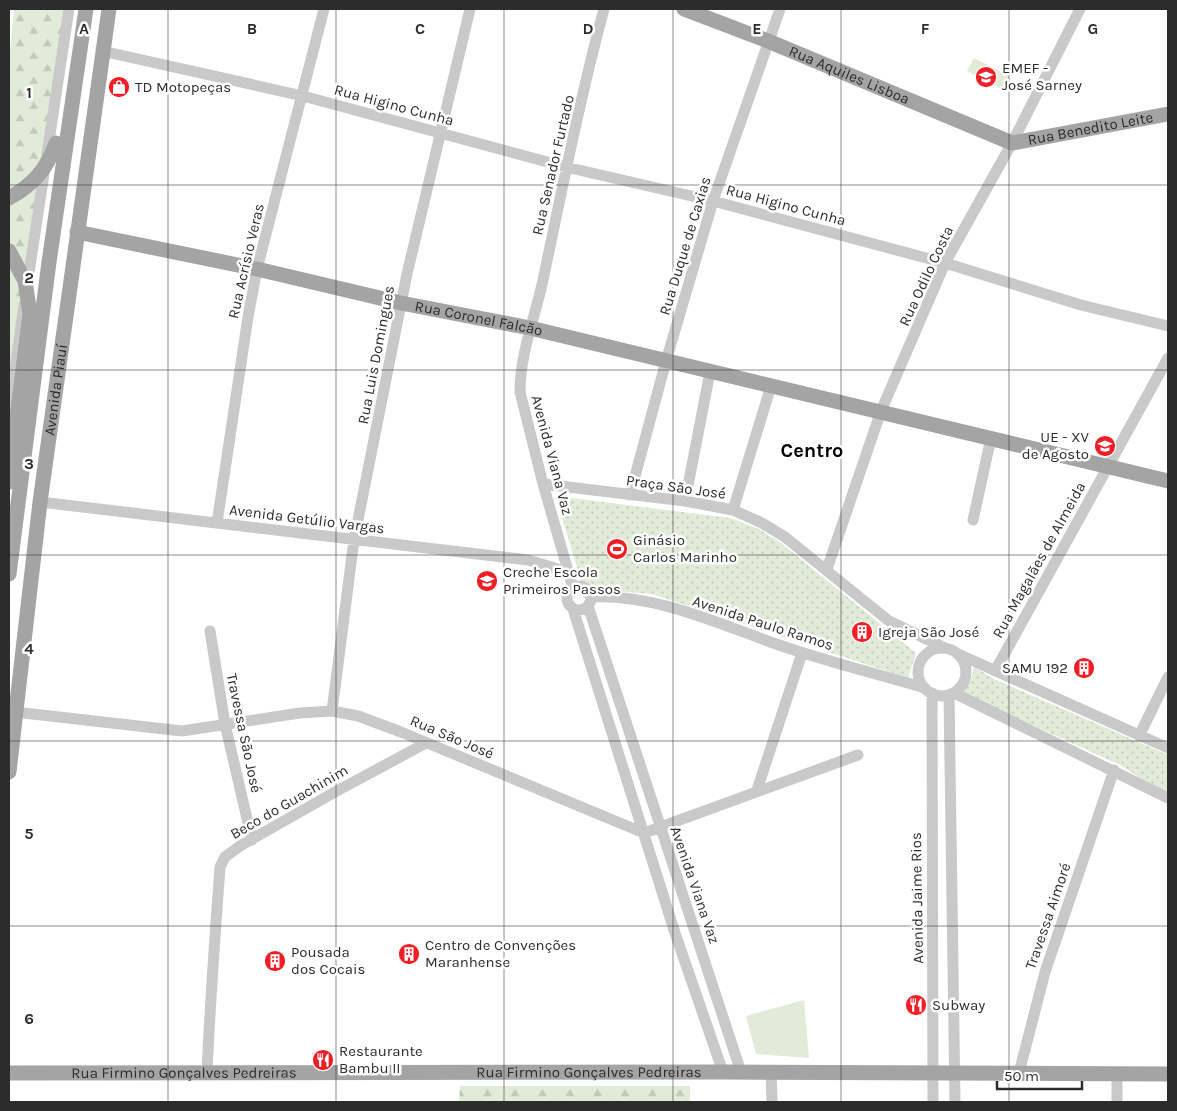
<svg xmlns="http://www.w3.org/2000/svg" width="1177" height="1111" font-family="Karla,sans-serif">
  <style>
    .green { fill: #e1ebd7 }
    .forest { fill: url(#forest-firs) }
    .park { fill: url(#park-dots) }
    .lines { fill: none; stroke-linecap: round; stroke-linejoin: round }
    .minor { stroke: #c9c9c9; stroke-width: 11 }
    .major { stroke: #a4a4a4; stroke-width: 15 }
    .major-bridge { stroke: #a4a4a4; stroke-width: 15 }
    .grid { fill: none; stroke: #2c2c2c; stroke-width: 1; stroke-opacity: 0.55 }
    .labels { text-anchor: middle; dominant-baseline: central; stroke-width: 5; stroke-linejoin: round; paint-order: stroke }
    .poi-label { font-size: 15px; fill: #2c2c2c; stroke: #fff; text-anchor: start }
    .street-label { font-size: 15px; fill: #2c2c2c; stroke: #fff }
    .district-label { font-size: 20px; font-weight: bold; fill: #000; stroke: #fff }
    .grid-label { font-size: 16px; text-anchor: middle; font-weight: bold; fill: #2c2c2c; stroke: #fff; stroke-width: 5; stroke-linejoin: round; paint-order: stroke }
  </style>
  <defs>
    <pattern id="forest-firs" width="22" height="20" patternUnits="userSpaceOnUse" patternTransform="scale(1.25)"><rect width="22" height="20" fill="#e1ebd7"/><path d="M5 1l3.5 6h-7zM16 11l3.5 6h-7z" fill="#c1cab9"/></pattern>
    <pattern id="park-dots" width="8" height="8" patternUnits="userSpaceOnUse" patternTransform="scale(1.25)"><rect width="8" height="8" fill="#e1ebd7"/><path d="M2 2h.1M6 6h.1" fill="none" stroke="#c1cab9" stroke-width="1.8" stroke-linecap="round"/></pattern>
  </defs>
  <rect width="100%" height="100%" fill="#fff"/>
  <path class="green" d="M974 58 1010 76 1003 90 967 71Z
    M804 1000 809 1058 756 1054 746 1016Z"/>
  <path class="forest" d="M14 9H69L9 412V63Z
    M460 1086H690V1102H459Z"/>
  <path class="park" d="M563 497 730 518 759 529 781 543 916 653 908 678 652 594 592 589 581 580 559 508Z
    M974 667 994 679 1168 755V793L1145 781 1122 766 982 702 961 695 971 680Z"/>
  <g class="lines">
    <path class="minor" d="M102 51 303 96 566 167 713 201 945 263 1081 305 1168 326
      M27 286 69 9
      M9 412 24 305
      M543 484 685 501 733 510 762 523 785 537 889 621 945 648
      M630 495 666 361 713 201 780 9
      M685 501 710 372
      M40 502 528 560 568 572
      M733 510 771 386
      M973 520 991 438
      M217 523 248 317 257 269 324 9
      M827 569 881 411 945 263 1012 143 1080 9
      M567 598a12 12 0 1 1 24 0a12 12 0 1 1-24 0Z
      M573 588 543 484 520 392C520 353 535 318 543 280 562 190 580 98 604 9
      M590 597C655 593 721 625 782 646 829 662 877 674 925 688
      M588 606 741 1072
      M573 609 675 933 723 1072
      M210 631 225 724 252 840
      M918 672a24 24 0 1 1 48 0a24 24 0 1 1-48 0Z
      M958 654 1168 748
      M995 671 1168 358
      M932 693 933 1102
      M954 693 1168 798
      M949 695 955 1102
      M332 711 354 540 407 274 470 9
      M15 712 182 731 300 713 332 711 358 716 401 732 644 833 858 755
      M1139 736 1168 677
      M757 790 802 653
      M207 1072C210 1003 215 935 220 867L225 857 240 846 335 792 426 743
      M771 1072 772 1102
      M1019 1073 1045 972 1114 770
      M1117 1074V1102"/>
    <g class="major">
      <path id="s1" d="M684 9 768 41 1012 143 1168 114"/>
      <path id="s2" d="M77 232 257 269 401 303 530 328 1168 481"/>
      <path d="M9 482 30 314"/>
      <path d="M9 574 49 262 86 9"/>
      <path id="s3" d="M9 772 40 502 109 9"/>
      <path id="s4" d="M9 1073 723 1072 1168 1074"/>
    </g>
    <path class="major-bridge" d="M9 198C33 185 47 169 56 143
      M9 251 25 281 30 314"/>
  </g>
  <path class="grid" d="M168 9V1102M336 9V1102M504 9V1102M673 9V1102M841 9V1102M1009 9V1102M9 185H1168M9 370H1168M9 555H1168M9 741H1168M9 926H1168"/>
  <defs>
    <g id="school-disc" transform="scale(1.125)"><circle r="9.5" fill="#f21e25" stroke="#fff"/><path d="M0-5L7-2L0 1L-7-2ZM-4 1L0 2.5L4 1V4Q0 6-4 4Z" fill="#fff"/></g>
    <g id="shop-disc" transform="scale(1.125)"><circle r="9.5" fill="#f21e25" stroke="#fff"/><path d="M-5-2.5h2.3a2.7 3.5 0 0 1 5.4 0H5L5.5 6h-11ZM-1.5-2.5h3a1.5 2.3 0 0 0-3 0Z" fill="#fff"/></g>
    <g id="stadium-disc" transform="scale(1.125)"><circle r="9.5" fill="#f21e25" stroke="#fff"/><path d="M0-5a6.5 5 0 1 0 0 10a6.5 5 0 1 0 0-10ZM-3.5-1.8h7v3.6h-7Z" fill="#fff"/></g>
    <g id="building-disc" transform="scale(1.125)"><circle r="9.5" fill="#f21e25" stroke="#fff"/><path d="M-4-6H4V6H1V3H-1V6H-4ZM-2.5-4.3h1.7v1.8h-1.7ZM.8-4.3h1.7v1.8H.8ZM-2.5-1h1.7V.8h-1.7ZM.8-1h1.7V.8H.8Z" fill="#fff"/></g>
    <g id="restaurant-disc" transform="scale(1.125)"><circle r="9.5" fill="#f21e25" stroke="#fff"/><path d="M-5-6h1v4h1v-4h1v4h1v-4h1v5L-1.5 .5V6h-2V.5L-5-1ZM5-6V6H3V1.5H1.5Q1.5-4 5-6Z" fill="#fff"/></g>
  </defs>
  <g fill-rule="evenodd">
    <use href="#school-disc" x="986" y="77"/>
    <use href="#shop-disc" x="119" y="87"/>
    <use href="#school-disc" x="1105" y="446"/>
    <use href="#stadium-disc" x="617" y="549"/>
    <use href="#school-disc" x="487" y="581"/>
    <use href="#building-disc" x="862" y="632"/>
    <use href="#building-disc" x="1084" y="668"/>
    <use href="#building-disc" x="409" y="954"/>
    <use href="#building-disc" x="275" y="961"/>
    <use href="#restaurant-disc" x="916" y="1005"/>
    <use href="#restaurant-disc" x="323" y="1060"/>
  </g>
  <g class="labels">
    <g class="poi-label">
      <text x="1002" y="68">EMEF -<tspan x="1002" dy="17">José Sarney</tspan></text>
      <text x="135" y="87">TD Motopeças</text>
      <text x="1089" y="437" text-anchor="end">UE - XV<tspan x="1089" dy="17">de Agosto</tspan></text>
      <text x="633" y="540">Ginásio<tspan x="633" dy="17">Carlos Marinho</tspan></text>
      <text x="503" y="572">Creche Escola<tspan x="503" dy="17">Primeiros Passos</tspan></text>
      <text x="878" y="632">Igreja São José</text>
      <text x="1068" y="668" text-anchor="end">SAMU 192</text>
      <text x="425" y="945">Centro de Convenções<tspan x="425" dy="17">Maranhense</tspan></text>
      <text x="291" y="952">Pousada<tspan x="291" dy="17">dos Cocais</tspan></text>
      <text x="932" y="1005">Subway</text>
      <text x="339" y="1051">Restaurante<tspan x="339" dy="17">Bambu II</tspan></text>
    </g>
    <g class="street-label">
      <text stroke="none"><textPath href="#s1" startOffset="178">Rua Aquiles Lisboa</textPath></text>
      <text transform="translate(394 105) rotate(15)">Rua Higino Cunha</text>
      <text stroke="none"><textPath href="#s1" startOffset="434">Rua Benedito Leite</textPath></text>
      <text transform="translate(553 165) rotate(-77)">Rua Senador Furtado</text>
      <text transform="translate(786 205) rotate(15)">Rua Higino Cunha</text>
      <text transform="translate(685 246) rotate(-73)">Rua Duque de Caxias</text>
      <text transform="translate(246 261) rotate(-77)">Rua Acrísio Veras</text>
      <text transform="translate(926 276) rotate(-65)">Rua Odilo Costa</text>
      <text stroke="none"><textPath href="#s2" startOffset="411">Rua Coronel Falcão</textPath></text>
      <text transform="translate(376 355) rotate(-79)">Rua Luis Domingues</text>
      <text stroke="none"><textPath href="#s3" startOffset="385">Avenida Piauí</textPath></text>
      <text transform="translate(552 455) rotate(75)">Avenida Viana Vaz</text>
      <text transform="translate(676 487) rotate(8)">Praça São José</text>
      <text transform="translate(307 519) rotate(7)">Avenida Getúlio Vargas</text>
      <text transform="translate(1039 560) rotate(-61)">Rua Magalães de Almeida</text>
      <text transform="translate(763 623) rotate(18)">Avenida Paulo Ramos</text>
      <text transform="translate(244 733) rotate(78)">Travessa São José</text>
      <text transform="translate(452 737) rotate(23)">Rua São José</text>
      <text transform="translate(289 802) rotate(-30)">Beco do Guachinim</text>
      <text transform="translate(695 885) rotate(71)">Avenida Viana Vaz</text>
      <text transform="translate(917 898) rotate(-91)">Avenida Jaime Rios</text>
      <text transform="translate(1048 916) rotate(-71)">Travessa Aimoré</text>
      <text stroke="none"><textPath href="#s4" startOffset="175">Rua Firmino Gonçalves Pedreiras</textPath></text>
      <text stroke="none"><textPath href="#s4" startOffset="580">Rua Firmino Gonçalves Pedreiras</textPath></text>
    </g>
    <g class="district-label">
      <text x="812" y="450">Centro</text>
    </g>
  </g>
  <g class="grid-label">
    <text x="84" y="34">A</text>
    <text x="252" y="34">B</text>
    <text x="420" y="34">C</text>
    <text x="588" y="34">D</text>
    <text x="757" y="34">E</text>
    <text x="925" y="34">F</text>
    <text x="1093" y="34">G</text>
    <text x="29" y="98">1</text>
    <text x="29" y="283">2</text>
    <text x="29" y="469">3</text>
    <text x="29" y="654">4</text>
    <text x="29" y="839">5</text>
    <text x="29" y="1024">6</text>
  </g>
  <rect width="1177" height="1111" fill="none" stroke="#2c2c2c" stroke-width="20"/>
  <path d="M997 1081v8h85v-8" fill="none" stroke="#2c2c2c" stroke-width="2.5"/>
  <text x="1004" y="1081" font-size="15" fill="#2c2c2c" stroke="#ffffff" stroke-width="4" paint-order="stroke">50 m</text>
</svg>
